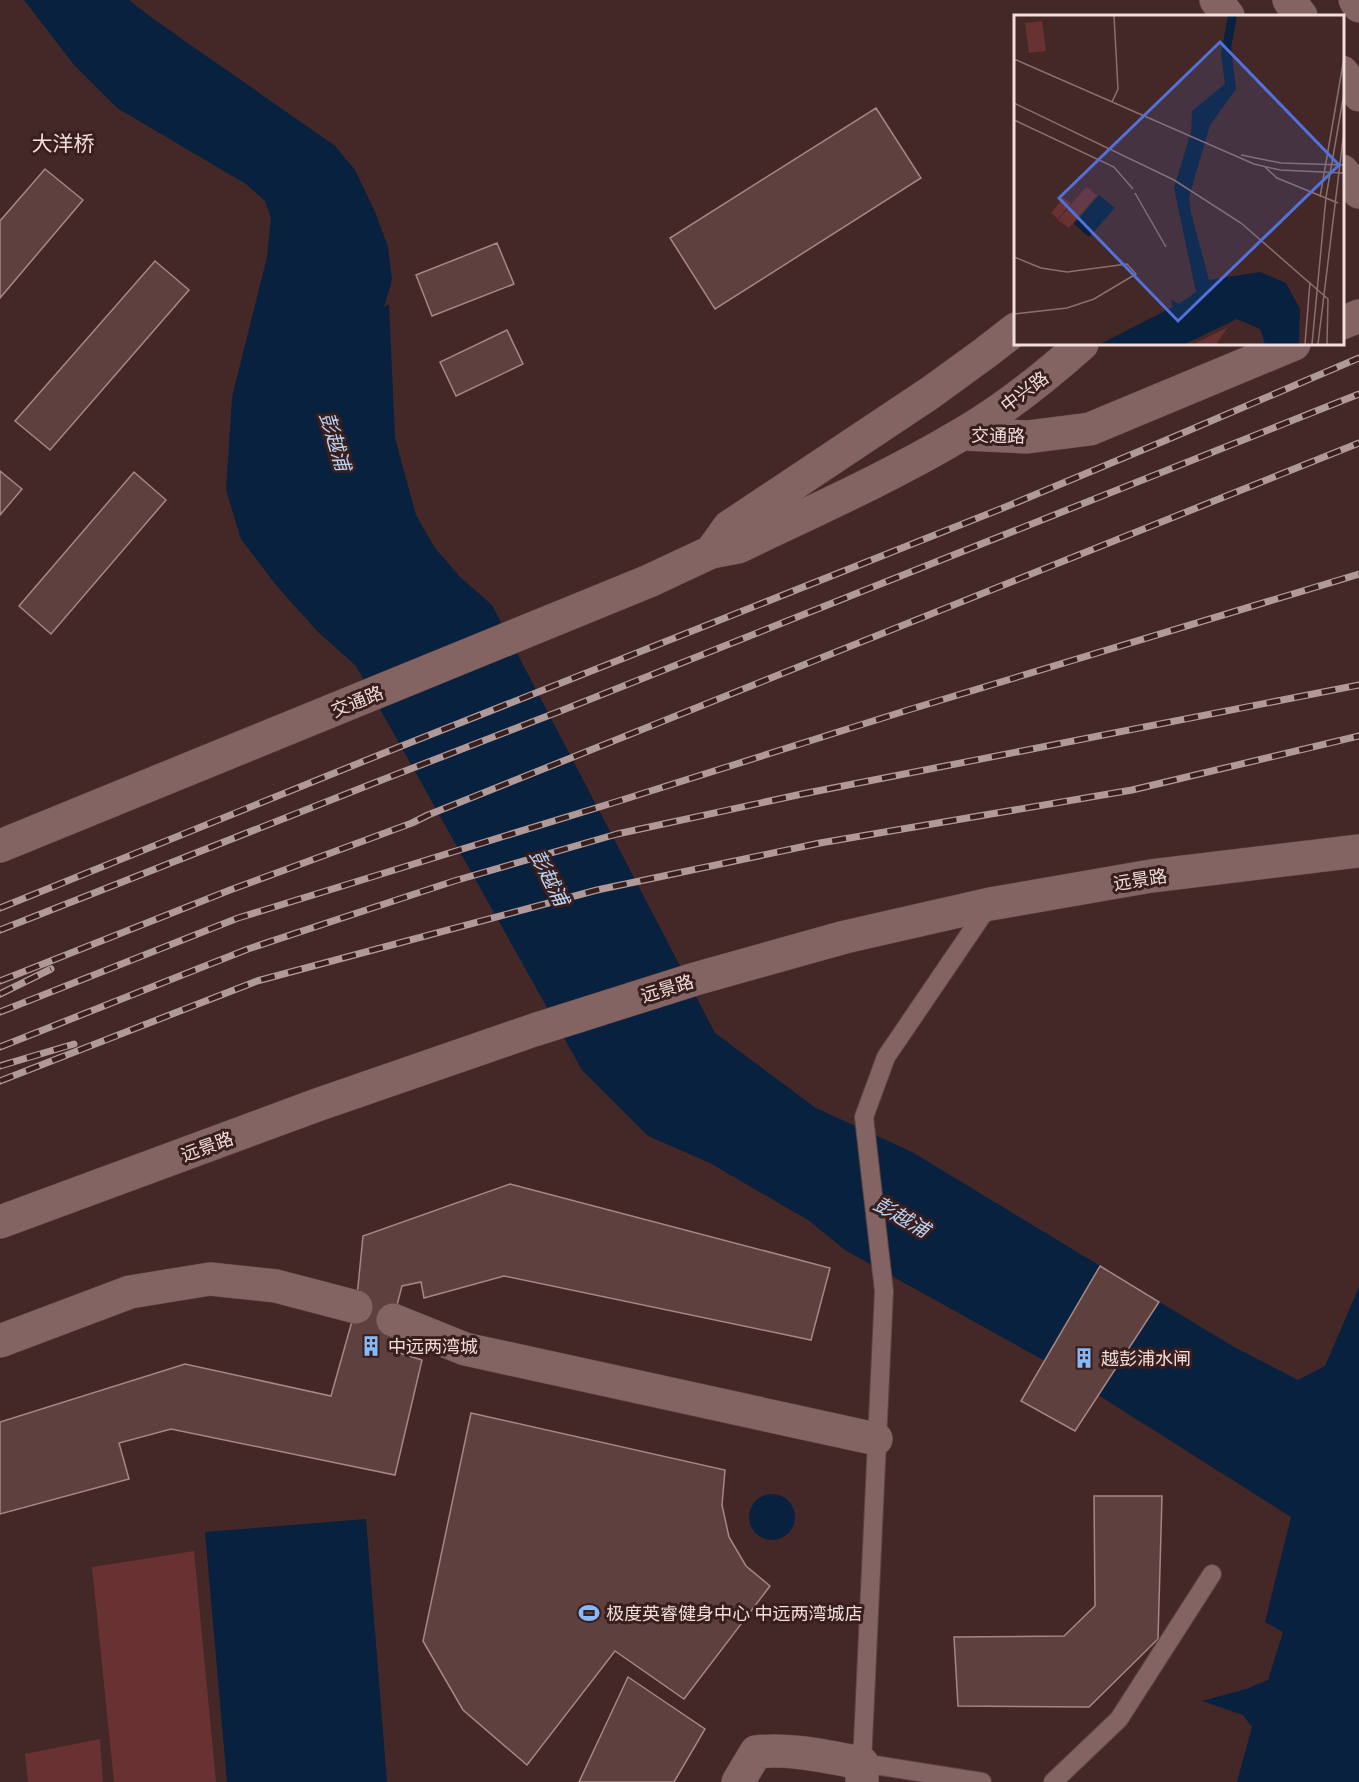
<svg xmlns="http://www.w3.org/2000/svg" width="1359" height="1782" font-family="'Golos Text','Noto Sans SC',sans-serif">
  <style>
    .green { fill: #683132 }
    .water { fill: #07213e }
    .building { fill: #5e403f; stroke: #a88685; stroke-width: 1.5 }
    .lines { fill: none; stroke-linecap: round; stroke-linejoin: round }
    .lane-casing { stroke: #5d4545; stroke-width: 20 }
    .street-casing { stroke: #5d4545; stroke-width: 34 }
    .secondary-casing { stroke: #5d4545; stroke-width: 34 }
    .lane { stroke: #846463; stroke-width: 18 }
    .street { stroke: #846463; stroke-width: 33 }
    .secondary { stroke: #846463; stroke-width: 33 }
    .rail-casing { stroke: #b09a99; stroke-width: 7 }
    .rail { stroke: #391e1e; stroke-width: 4.5; stroke-dasharray: 14; stroke-linecap: butt }
    .secondary-bridge-casing { stroke: #5d4545; stroke-width: 34; stroke-linecap: butt }
    .secondary-bridge { stroke: #846463; stroke-width: 33 }
    .labels { text-anchor: middle; dominant-baseline: central; stroke-width: 6; stroke-linejoin: round; paint-order: stroke }
    .street-label { font-size: 18px; fill: #f0dddc; stroke: #391e1e }
    .poi-label { font-size: 18px; fill: #f0dddc; stroke: #391e1e; text-anchor: start }
    .water-label { font-size: 20px; font-style: italic; fill: #b9d4f5; stroke: #391e1e }
    .quarter-label { font-size: 21px; fill: #f0dddc; stroke: #391e1e }
    .inset-road { fill: none; stroke: #89706f; stroke-width: 1.5 }
    .view { fill: #5272d9; fill-opacity: 0.15; stroke: #5272d9; stroke-width: 3 }
    .inset-edge { fill: none; stroke: #f0dddc; stroke-width: 3 }
  </style>
  <rect width="100%" height="100%" fill="#442827"/>
  <path class="green" d="M194 1551 216 1782H114L92 1567Z
    M100 1739 103 1782H28L25 1754Z"/>
  <path class="water" d="M24 0H129L152 18 335 146 355 170 376 214 388 247 392 280 384 307 389 304 395 438 416 515 435 548 460 577 492 605 715 1033 816 1108 912 1152 1234 1347 1298 1380 1325 1366 1359 1287V1782H1237L1252 1727 1243 1715 1202 1701 1246 1689 1268 1680 1283 1632 1265 1622 1291 1517 1043 1360 845 1250 808 1220 710 1163 648 1136 582 1070 356 666 317 631 276 585 241 539 226 490 232 397 267 257 271 218 265 201 246 184 117 108 74 65Z
    M749 1517a23 23 0 1 1 46 0a23 23 0 1 1-46 0Z
    M366 1519 387 1782H227L205 1532Z"/>
  <path class="building" d="M876 108 921 178 715 309 670 238Z
    M45 169 83 200 0 298V221Z
    M497 243 514 284 432 316 416 275Z
    M155 261 189 290 50 450 15 421Z
    M507 330 523 364 456 396 440 362Z
    M0 471 22 489 0 515Z
    M134 472 166 500 51 634 19 606Z
    M510 1184 830 1268 811 1340 504 1276 424 1298 421 1282 402 1286 393 1320 396 1352 422 1360 395 1475 171 1429 119 1443 129 1479 0 1514V1422L185 1364 331 1396 356 1307 363 1236Z
    M1100 1266 1159 1302 1075 1431 1021 1401Z
    M471 1413 725 1470 722 1505 729 1537 746 1566 770 1586 684 1699 615 1651 527 1765 463 1710 423 1641Z
    M1094 1496H1162L1158 1639 1089 1707 958 1706 954 1637 1064 1636 1095 1606Z
    M628 1677 705 1729 674 1782H579Z"/>
  <g class="lines">
    <g class="lane-casing">
      <path id="lane" d="M982 1782 862 1763 884 1291 864 1117 886 1057 990 904
        M1053 1782 1119 1719 1212 1574"/>
    </g>
    <g class="street-casing">
      <path id="street" d="M1342 323 1359 316
        M963 434 1027 437 1090 429 1294 344
        M393 1320 465 1349 876 1439
        M0 1341 130 1292 210 1279 276 1286 356 1307
        M738 1782 756 1752C792 1748 827 1757 862 1763V1782"/>
    </g>
    <g class="secondary-casing">
      <path id="secondary" d="M1216 0 1228 16
        M1289 0 1301 16
        M1342 171 1359 192
        M711 552 729 527 930 393 985 353 1016 329
        M0 846 649 581 711 552 738 547C813 511 890 477 962 434 1005 409 1045 377 1082 344
        M0 1222 317 1105 534 1030 695 979 845 937 990 904 1151 876 1359 851"/>
    </g>
    <use href="#lane" class="lane"/>
    <use href="#street" class="street"/>
    <use href="#secondary" class="secondary"/>
    <g class="rail-casing">
      <path id="rail" d="M0 908 389 751 1003 508 1164 441 1359 358
        M0 930 374 783 563 710 1359 394
        M0 981 230 890 412 823 428 815 1359 443
        M0 994 51 969
        M0 1012 238 918 622 800 908 710 1359 574
        M0 1047 248 949 454 881 617 834 802 794 1359 685
        M0 1066 74 1044
        M0 1081 257 981 597 890 820 843 1132 790 1359 736"/>
    </g>
    <use href="#rail" class="rail"/>
    <g class="secondary-bridge-casing">
      <path id="secondary-bridge" d="M1355 0 1359 6
        M1342 72 1359 95"/>
    </g>
    <use href="#secondary-bridge" class="secondary-bridge"/>
  </g>
  <defs>
    <g id="building-bare" transform="scale(1.62)"><path d="M-4-6H4V6H1V3H-1V6H-4ZM-2.5-4.3h1.7v1.8h-1.7ZM.8-4.3h1.7v1.8H.8ZM-2.5-1h1.7V.8h-1.7ZM.8-1h1.7V.8H.8Z" fill="#86bbfb" stroke="#391e1e" stroke-width="2.5" paint-order="stroke"/></g>
    <g id="stadium-bare" transform="scale(1.62)"><path d="M0-5a6.5 5 0 1 0 0 10a6.5 5 0 1 0 0-10ZM-3.5-1.8h7v3.6h-7Z" fill="#86bbfb" stroke="#391e1e" stroke-width="2.5" paint-order="stroke"/></g>
  </defs>
  <g fill-rule="evenodd">
    <use href="#building-bare" x="371" y="1346"/>
    <use href="#building-bare" x="1084" y="1358"/>
    <use href="#stadium-bare" x="589" y="1613"/>
  </g>
  <g class="labels">
    <g class="street-label">
      <text transform="translate(1024 391) rotate(-37)">中兴路</text>
      <text transform="translate(998 435) rotate(1)">交通路</text>
      <text transform="translate(357 701) rotate(-22)">交通路</text>
      <text transform="translate(1140 879) rotate(-9)">远景路</text>
      <text transform="translate(667 988) rotate(-17)">远景路</text>
      <text transform="translate(207 1146) rotate(-20)">远景路</text>
    </g>
    <g class="poi-label">
      <text x="388" y="1346">中远两湾城</text>
      <text x="1101" y="1358">越彭浦水闸</text>
      <text x="606" y="1613">极度英睿健身中心 中远两湾城店</text>
    </g>
    <g class="water-label">
      <text transform="translate(336 441) rotate(73)">彭越浦</text>
      <text transform="translate(550 877) rotate(63)">彭越浦</text>
      <text transform="translate(902 1216) rotate(30)">彭越浦</text>
    </g>
    <g class="quarter-label">
      <text x="63" y="143">大洋桥</text>
    </g>
  </g>
  <g transform="translate(1014 15)">
    <rect width="330" height="330" fill="#442827"/>
    <path d="M28 6 32 36 15 38 11 8ZM72 172 83 180 55 213 44 205ZM49 183 57 188 44 204 37 198ZM214 312 202 329H180Z" fill="#683132"/>
    <path d="M214 1H223L217 33 222 74 196 110 175 182 177 198 195 265 246 257 272 268 286 294 285 329H251L246 314 223 304 171 329H86L159 292 157 285 165 289 182 277 160 173 177 117 178 96 211 69 207 39ZM85 180 101 193 75 222 60 209Z" fill="#07213e"/>
    <path class="inset-road" d="M0 44 240 149 266 155 330 158M98 87 104 74 100 1M0 88 160 165 227 208 314 284 313 329M0 105 100 152 119 174M227 140 267 148 330 150M251 152 263 163 324 188M121 178 152 232M306 182 330 43M0 242 27 253 53 257 113 249 122 259 80 284 53 293 0 299M291 329 296 267M298 329 312 182 330 78M304 329 330 116"/>
    <path class="view" d="M206 27 325 150 164 306 45 183Z"/>
    <rect width="330" height="330" class="inset-edge"/>
  </g>
</svg>
